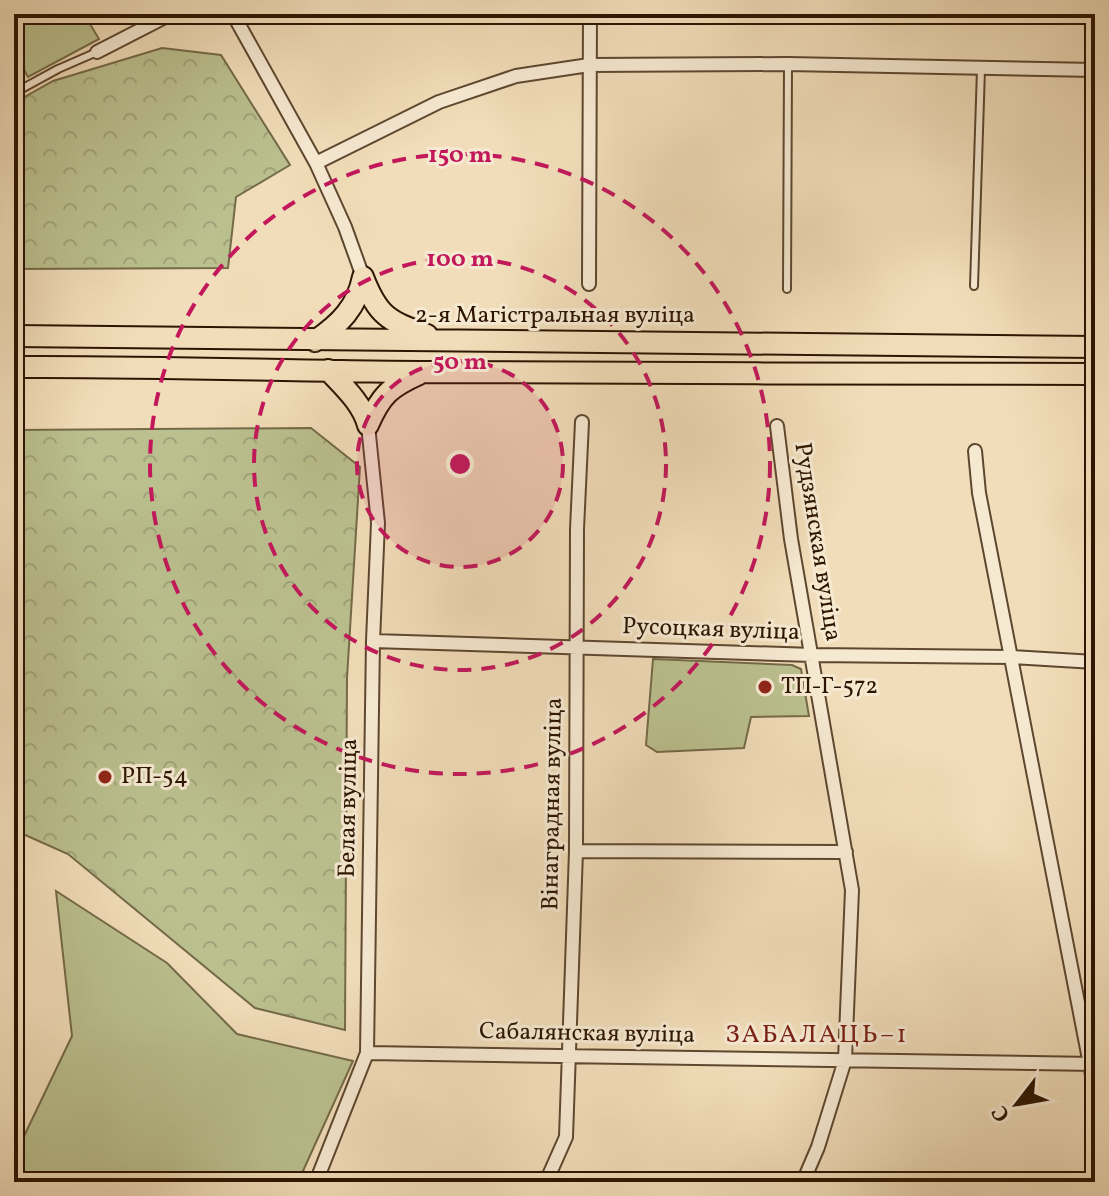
<svg xmlns="http://www.w3.org/2000/svg" width="1109" height="1196" font-family="Vollkorn,serif">
  <style>
    .green { fill: #bbc08f; stroke: #746a48; stroke-width: 2 }
    .forest { fill: url(#forest-crowns); stroke: #746a48; stroke-width: 2 }
    .lines { fill: none; stroke-linecap: round; stroke-linejoin: round }
    .lane-casing { stroke: #5e472f; stroke-width: 10 }
    .street-casing { stroke: #5e472f; stroke-width: 16 }
    .primary-casing { stroke: #2d1501; stroke-width: 24 }
    .lane { stroke: #f6e9d2; stroke-width: 6 }
    .street { stroke: #f6e9d2; stroke-width: 12 }
    .primary { stroke: #f1ddb9; stroke-width: 20 }
    .ring { fill: none; stroke: #c2185b; stroke-width: 4; stroke-dasharray: 14 10 }
    .poi-dot { fill: #8f2418; stroke: #f6e9d2; stroke-width: 3 }
    .labels { text-anchor: middle; dominant-baseline: central; stroke-width: 6; stroke-linejoin: round; paint-order: stroke }
    .street-label { font-size: 24px; fill: #2d1501; stroke: #f6e9d2 }
    .poi-label { font-size: 24px; fill: #2d1501; stroke: #f6e9d2; text-anchor: start }
    .neighbourhood-label { font-size: 26px; letter-spacing: 2px; fill: #7a1f14; stroke: #f6e9d2 }
    .centre { fill: #c2185b; stroke: #f6e9d2; stroke-width: 4 }
    .ring-label { font-size: 24px; text-anchor: middle; font-weight: bold; fill: #c2185b; stroke: #f6e9d2; stroke-width: 6; stroke-linejoin: round; paint-order: stroke }
  </style>
  <defs>
    <pattern id="forest-crowns" width="20" height="18" patternUnits="userSpaceOnUse" patternTransform="scale(2)"><rect width="20" height="18" fill="#bbc08f"/><path d="M2 6a3 3 0 1 1 6 0M12 15a3 3 0 1 1 6 0" fill="none" stroke="#a1a47a"/></pattern>
  </defs>
  <rect width="100%" height="100%" fill="#f1ddb9"/>
  <filter id="stains"><feTurbulence type="fractalNoise" baseFrequency=".0025" numOctaves="4"/><feColorMatrix values="0 0 0 0 .2 0 0 0 0 .09 0 0 0 0 .02 0 0 0 .5 -.17"/></filter>
  <radialGradient id="worn" r=".72"><stop offset=".6" stop-color="#630" stop-opacity="0"/><stop offset="1" stop-color="#630" stop-opacity=".3"/></radialGradient>
  <path class="green" d="M14 14H84L99 39 28 77 14 52Z
    M653 659 792 665 801 669 809 716 751 717 744 748 657 752 646 745Z
    M56 891 167 963 237 1034 353 1061 298 1182H223L212 1179 210 1182H14V1157L72 1036Z"/>
  <path class="forest" d="M162 48 221 55 290 165 236 197 228 268 14 269V103L53 81Z
    M311 428 360 467 347 678 345 1030 255 1008 68 854 14 830V430Z"/>
  <g class="lines">
    <g class="lane-casing">
      <path id="lane" d="M14 93 58 69 97 52
        M974 286 981 69
        M787 289 788 64"/>
    </g>
    <g class="street-casing">
      <path id="street" d="M233 14 316 163 345 227 363 277
        M97 52 171 14
        M316 163 439 102 516 76 589 65 788 64 1095 70
        M589 284 590 14
        M777 426 791 539 852 890 845 1060 818 1147 803 1182
        M975 451 979 493 1095 1090
        M373 641 813 655 1012 657 1095 662
        M576 851 846 852
        M367 1053 1095 1064
        M316 1182 367 1053 373 641 378 523 368 425
        M546 1182 566 1137 576 851 577 529 582 422"/>
    </g>
    <g class="primary-casing">
      <path id="primary" d="M363 277C378 316 388 321 427 335
        M14 336 1095 347
        M315 341C340 324 357 307 363 277
        M14 367C149 366 284 371 419 372 644 374 870 373 1095 374
        M328 370C343 386 362 403 368 425
        M368 425C381 395 390 387 419 374"/>
    </g>
    <use href="#lane" class="lane"/>
    <use href="#street" class="street"/>
    <use href="#primary" class="primary"/>
  </g>
  <circle cx="460" cy="464" r="103" fill="#c2185b" fill-opacity=".12"/>
  <g class="ring">
    <circle cx="460" cy="464" r="103"/>
    <circle cx="460" cy="464" r="206"/>
    <circle cx="460" cy="464" r="310"/>
  </g>
  <g class="poi-dot">
    <circle cx="765" cy="687" r="8"/>
    <circle cx="105" cy="777" r="8"/>
  </g>
  <g class="labels">
    <g class="street-label">
      <text x="555" y="316">2-я Магістральная вуліца</text>
      <text transform="translate(817 542) rotate(81)">Рудзянская вуліца</text>
      <text transform="translate(711 630) rotate(2)">Русоцкая вуліца</text>
      <text transform="translate(553 804) rotate(-89)">Вінаградная вуліца</text>
      <text transform="translate(349 808) rotate(-89)">Белая вуліца</text>
      <text transform="translate(587 1034) rotate(1)">Сабалянская вуліца</text>
    </g>
    <g class="poi-label">
      <text x="781" y="687">ТП-Г-572</text>
      <text x="121" y="777">РП-54</text>
    </g>
    <g class="neighbourhood-label">
      <text x="817" y="1035">ЗАБАЛАЦЬ–1</text>
    </g>
  </g>
  <circle cx="460" cy="464" r="12" class="centre"/>
  <g class="ring-label">
    <text x="460" y="162">150 m</text>
    <text x="460" y="266">100 m</text>
    <text x="460" y="369">50 m</text>
  </g>
  <rect width="1109" height="1196" fill="none" stroke="#f1ddb9" stroke-width="48"/>
  <rect x="16" y="16" width="1077" height="1164" fill="none" stroke="#2d1501" stroke-width="4"/>
  <rect x="24" y="24" width="1061" height="1148" fill="none" stroke="#2d1501" stroke-width="2"/>
  <g transform="translate(1017 1104) rotate(239)" stroke="#f6e9d2" stroke-width="6" paint-order="stroke">
  <path d="M0-6L14 30L0 20L-14 30Z" fill="#2d1501"/>
  <text y="-12" font-size="22" font-weight="bold" text-anchor="middle" fill="#2d1501">С</text>
  </g>
  <rect width="100%" height="100%" filter="url(#stains)"/>
  <rect width="100%" height="100%" fill="url(#worn)"/>
</svg>
